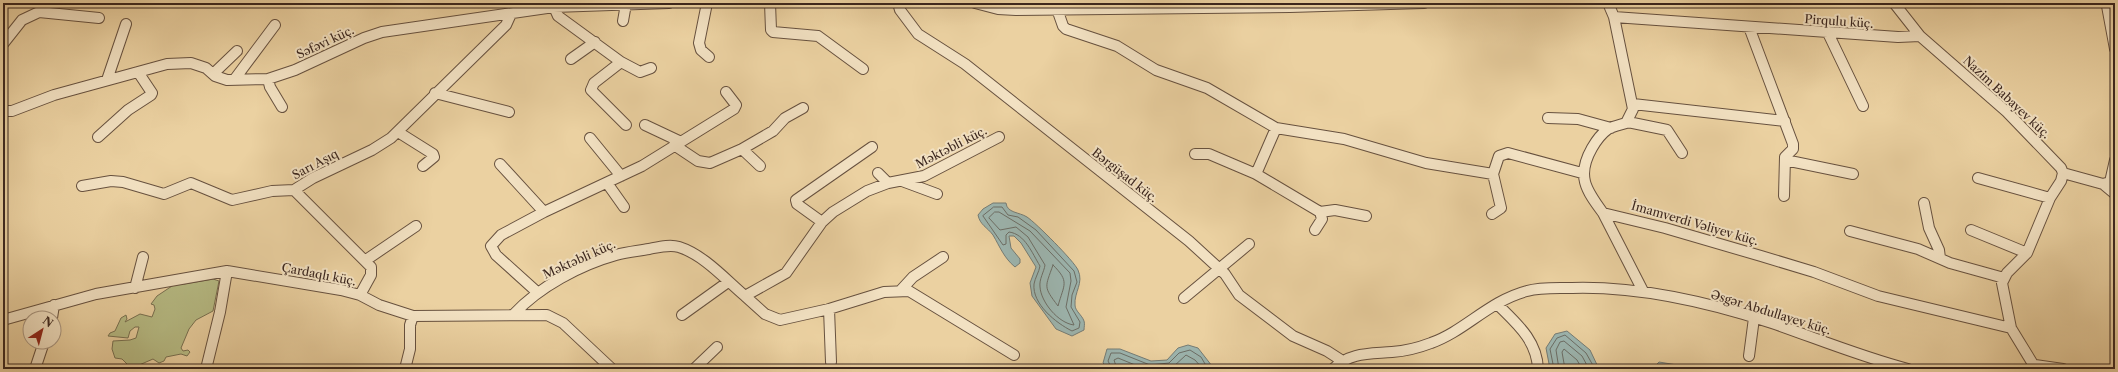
<svg xmlns="http://www.w3.org/2000/svg" width="2118" height="372" font-family="'Libre Caslon Text',serif">
  <style>
    .green { fill: #b7bc85; stroke: #797152 }
    .water { fill: #9cb5af; stroke: #757c75 }
    .lines { fill: none; stroke-linecap: round; stroke-linejoin: round }
    .shore { stroke: #6c6e66; stroke-width: 1 }
    .street-casing { stroke: #67513f; stroke-width: 12 }
    .street { stroke: #f2e1c2; stroke-width: 10 }
    .labels { text-anchor: middle; dominant-baseline: central; stroke-width: 4; stroke-linejoin: round; paint-order: stroke }
    .street-label { font-size: 12px; fill: #3b261e; stroke: #f2e1c2 }
  </style>
  <rect width="100%" height="100%" fill="#ebd1a1"/>
  <filter id="stains"><feTurbulence type="fractalNoise" baseFrequency=".005" numOctaves="4"/><feColorMatrix values="0 0 0 0 .2 0 0 0 0 .09 0 0 0 0 .02 0 0 0 .5 -.17"/></filter>
  <radialGradient id="worn" r=".72"><stop offset=".6" stop-color="#630" stop-opacity="0"/><stop offset="1" stop-color="#630" stop-opacity=".3"/></radialGradient>
  <path class="green" d="M213 279 219 281 213 311 196 320 189 329 181 348 183 351 188 350 190 352 187 356 181 354 166 357 164 361 159 363 153 359 130 369H123L127 364 122 359 115 358 112 349 113 341 130 340 136 338 139 327H135L130 331 128 338 108 336 110 333 115 331 121 318 126 315 127 319 125 322 140 314 152 317 155 309 154 305 151 304 157 296 178 282 184 284Z"/>
  <path class="water" d="M993 203H1006C1007 213 1019 212 1027 217 1036 223 1074 261 1078 270 1084 283 1074 292 1075 305 1075 311 1082 315 1084 321 1085 324 1084 327 1084 330L1072 336 1056 329 1032 296 1030 283 1036 267 1021 243 1014 236H1009L1011 248 1020 259V263L1015 267C1004 258 1000 247 993 235 987 227 980 225 978 215L983 209Z
    M1567 331 1590 350 1599 369H1550L1546 348 1555 334Z
    M1188 345 1198 348 1212 366V369H1109L1103 363 1107 349H1120L1151 361 1167 360 1178 348Z
    M1659 362 1677 365 1688 369H1652Z"/>
  <g class="lines">
    <path class="shore" d="M994 207H1002L1008 215 1018 217 1036 230 1074 271 1077 282 1072 295 1071 307 1080 322 1079 328 1072 331C1056 323 1032 304 1034 284 1035 278 1039 272 1040 266 1032 253 1025 234 1009 232L1006 235V244L1003 245 983 216Z
      M995 212H999L1030 231 1070 273 1071 281 1066 307 1074 325C1058 323 1041 302 1040 287 1039 279 1044 272 1045 265L1028 237 1016 227 1000 230 989 218Z
      M1053 265C1070 282 1064 284 1058 306 1043 286 1045 288 1053 265Z
      M1112 369 1108 361 1111 353H1120L1150 365 1169 363 1179 353 1190 350 1201 357 1208 369
      M1117 369 1114 360 1118 358 1145 369
      M1167 369 1173 367 1186 355 1195 360 1203 369
      M1554 369 1550 349 1557 338 1565 335 1586 353 1595 369
      M1559 369 1556 350 1560 342 1564 341 1582 356 1589 369
      M1565 369 1562 352 1564 349 1577 360 1582 369"/>
    <g class="street-casing">
      <path id="street" d="M707 3 699 43 701 50 709 57
        M770 3 771 30 773 32 818 36 863 69
        M898 3 900 10 918 34 965 64 1189 241 1225 274 1239 295 1293 336 1327 351 1341 360
        M975 3 998 9 1016 10 1290 7 1424 3
        M1608 3 1614 17 1633 109 1626 123C1620 125 1614 126 1608 129 1601 134 1596 141 1592 148 1576 176 1586 190 1603 213L1665 228 1761 256 1814 272 1878 296 2011 328
        M1894 3 1920 36 2007 112 2061 168 2063 173 2061 181 2050 198 2027 253 2007 273 2002 283 2011 328 2036 369
        M2109 3 2107 6 2115 49
        M554 7 558 16 621 62 640 72 651 68
        M1057 9 1063 26 1066 29 1117 46 1156 70 1207 88 1276 128
        M1614 17 1898 37 1920 36
        M623 21 626 4
        M1749 27 1793 144V149L1785 157 1784 196
        M1828 33 1863 106
        M3 44 22 20 39 12 99 18
        M571 59 595 42
        M621 62 594 83 591 90 626 125
        M213 74 237 51
        M268 79 270 87 282 107
        M107 80 126 24
        M234 80 275 25
        M435 93 509 112
        M1633 104 1785 121
        M3 111H12L54 95 167 64 191 63 206 68 215 76 227 80 268 79 295 70 364 38 382 32 554 7 669 3
        M1548 118 1578 119 1611 128
        M1628 122 1667 130 1682 153
        M645 125 679 141
        M398 132 433 154 434 157 423 166
        M98 137 128 110 151 95 152 93 138 72
        M590 138 621 176
        M674 145 698 161 710 163 742 149 773 131 785 118 803 108
        M742 149 760 166
        M1195 154H1209L1256 174
        M1785 160 1853 174
        M500 164 544 212 642 166 734 109 736 105 726 92
        M878 173 888 183
        M2063 173 2103 184 2110 182 2115 160
        M1978 178 2050 198
        M902 181 937 194
        M607 183 624 207
        M2103 184 2115 194
        M82 186 111 181 123 182 164 194 191 183 232 200 272 191 294 190 313 178 372 150 391 138 506 25 511 14
        M294 190 371 267V275L360 295
        M1924 203 1929 228 1939 250 1940 258
        M1320 212 1335 210 1366 216
        M1603 213 1643 291
        M1492 214 1501 208 1493 174
        M822 222 797 204 796 200 872 147
        M1315 230 1322 219 1320 212 1256 174 1276 128 1344 139 1426 163 1493 174 1499 156 1508 153 1582 173
        M1971 230 2027 253
        M1850 231 1918 249 1950 263 2004 278
        M366 260 416 226
        M135 288 143 257
        M901 290 913 277 943 257
        M537 292 496 255 491 246 501 235 544 212
        M745 296 765 314 780 320 829 309 884 292 909 291 1014 355
        M1184 298 1249 244
        M1497 304C1516 323 1537 340 1538 369
        M829 309 831 362
        M514 314C539 287 580 265 616 255 627 252 638 251 649 249 659 247 670 244 679 247 704 255 725 279 745 296L786 273 822 222 833 212 867 191 888 183 924 176 999 137
        M682 315 728 282
        M52 318 54 305
        M3 320 96 294 227 271 341 290 360 295 379 305 413 316 547 315 563 323 612 369
        M1749 356 1754 318
        M2035 365 2063 369
        M35 369 44 342
        M206 369 220 312 227 271
        M405 369 410 349V325L413 316
        M694 369 717 347
        M1333 369C1350 352 1370 354 1392 352 1406 351 1418 348 1431 343 1465 331 1489 301 1527 291 1540 287 1558 288 1572 288 1640 286 1708 302 1772 323 1818 339 1862 357 1908 369"/>
    </g>
    <use href="#street" class="street"/>
  </g>
  <g class="labels">
    <g class="street-label">
      <text transform="translate(1839 21) rotate(4)">Pirqulu küç.</text>
      <text transform="translate(325 42) rotate(-25)">Səfəvi küç.</text>
      <text transform="translate(2007 97) rotate(43)">Nazim Babayev küç.</text>
      <text transform="translate(951 147) rotate(-27)">Məktəbli küç.</text>
      <text transform="translate(315 164) rotate(-28)">Sarı Aşıq</text>
      <text transform="translate(1125 175) rotate(38)">Bərgüşad küç.</text>
      <text transform="translate(1695 223) rotate(16)">İmamverdi Vəliyev küç.</text>
      <text transform="translate(579 259) rotate(-24)">Məktəbli küç.</text>
      <text transform="translate(319 274) rotate(11)">Çardaqlı küç.</text>
      <text transform="translate(1771 312) rotate(17)">Əsgər Abdullayev küç.</text>
    </g>
  </g>
  <rect width="2118" height="372" fill="none" stroke="#ebd1a1" stroke-width="16"/>
  <rect x="4" y="4" width="2110" height="364" fill="none" stroke="#3b261e" stroke-width="2"/>
  <rect x="8" y="8" width="2102" height="356" fill="none" stroke="#3b261e"/>
  <g transform="translate(42 330) rotate(36)"><circle r="19" fill="#f2e1c2" stroke="#a99680"/>
  <path d="M0-3L7 15L0 10L-7 15Z" fill="#8f2418"/>
  <text y="-6" font-size="11" font-weight="bold" text-anchor="middle" fill="#3b261e">N</text>
  </g>
  <rect width="100%" height="100%" filter="url(#stains)"/>
  <rect width="100%" height="100%" fill="url(#worn)"/>
</svg>
